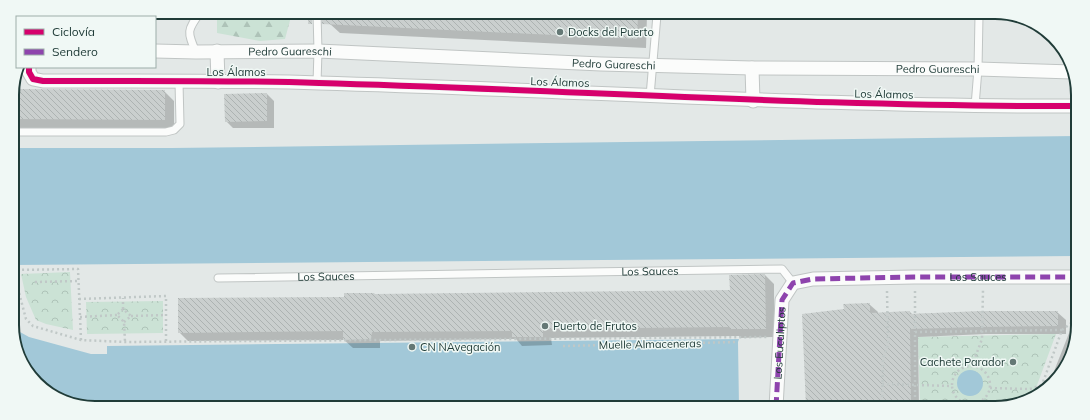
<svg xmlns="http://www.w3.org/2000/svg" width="1090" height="420" font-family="Mulish,sans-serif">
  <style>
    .forest { fill: url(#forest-firs) }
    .park { fill: url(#park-crowns) }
    .water { fill: #a2c8d8 }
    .shadow { fill: #0003 }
    .building { fill: url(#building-back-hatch) }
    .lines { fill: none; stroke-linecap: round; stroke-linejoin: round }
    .lane-casing { stroke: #c0c5c4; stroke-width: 9 }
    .street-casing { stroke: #c0c5c4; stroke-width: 15 }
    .path { stroke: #c0c8c7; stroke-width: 2.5; stroke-dasharray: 2 3; stroke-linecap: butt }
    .lane { stroke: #fbfcfb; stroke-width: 7 }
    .street { stroke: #fbfcfb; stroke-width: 13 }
    .quiet { stroke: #8e44ad; stroke-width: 5; stroke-dasharray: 10 5; stroke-linecap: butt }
    .cycleway-casing { stroke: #f0f8f5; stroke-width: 8 }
    .cycleway { stroke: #d6006c; stroke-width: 6 }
    .poi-dot { fill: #647875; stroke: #f0f8f5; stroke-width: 1.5 }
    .labels { text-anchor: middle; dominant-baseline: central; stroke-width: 3; stroke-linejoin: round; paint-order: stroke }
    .poi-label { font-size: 11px; fill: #203c38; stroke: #f0f8f5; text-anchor: start }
    .street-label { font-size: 11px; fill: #203c38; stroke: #f0f8f5 }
    .rim { fill: none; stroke: #203c38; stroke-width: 2 }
  </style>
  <defs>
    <pattern id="forest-firs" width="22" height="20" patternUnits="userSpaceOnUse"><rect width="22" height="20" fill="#cbe2d5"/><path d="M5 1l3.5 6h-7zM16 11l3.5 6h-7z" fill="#aec3b8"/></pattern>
    <pattern id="park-crowns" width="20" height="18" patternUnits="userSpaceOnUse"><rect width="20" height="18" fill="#cbe2d5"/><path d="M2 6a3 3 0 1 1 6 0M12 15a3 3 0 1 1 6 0" fill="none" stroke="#aec3b8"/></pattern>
    <pattern id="building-back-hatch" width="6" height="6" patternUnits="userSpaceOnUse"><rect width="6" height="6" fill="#cacfce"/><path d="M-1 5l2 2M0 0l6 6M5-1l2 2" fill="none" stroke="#adb3b2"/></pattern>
  </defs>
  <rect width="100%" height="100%" fill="#e3e8e7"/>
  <path class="forest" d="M217 13H292L285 39 260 41 217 33Z"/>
  <path class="park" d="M70 272 73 330 46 324 36 320 26 297 21 274Z
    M163 301V333L87 334 86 302Z
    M1056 334 1033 396 1000 408 920 407 918 337Z"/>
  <path class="water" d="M1077 136 1075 256 13 265V148H172Z
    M13 319 20 332 29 337 91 354H107V346L739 339 738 342 739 407 68 403 33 379 14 341Z
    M957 383a13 13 0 1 1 26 0a13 13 0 1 1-26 0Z"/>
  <path class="shadow" d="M100 12H133V17H105Z
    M331 13 647 15 646 48 340 33 330 24Z
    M12 90 164 91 174 101V129L12 128Z
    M267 94 274 101V128H233L226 121 225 95Z
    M765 275 774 284V337L740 338 739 336 551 338 552 345 522 346 516 339 380 341V348H353L344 340 188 341 179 332 345 298 374 294 376 295 731 291Z
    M869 304 878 312V314L910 312 912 314 1057 312 1066 320V334H986L918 337 919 407H807L845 309Z
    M1071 328 1074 329 1073 352 1047 389Z"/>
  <path class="building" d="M309 13H312V24H308Z
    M322 13 638 15 637 39 322 24Z
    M12 89 165 90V120L12 119Z
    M267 93V121L225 122 224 94Z
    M765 274 766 329H730V327L543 329V337H512V331L372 332 371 339 343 340V331L178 333V298L344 297V293H375L374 294 730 290 729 275Z
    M870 303V313L910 311V314L980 311H1058V326L978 327 910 329 911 407H806L802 314 844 309 843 304Z"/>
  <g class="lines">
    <g class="lane-casing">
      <g id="lane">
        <path d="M196 52C187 32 187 30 200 13"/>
        <path d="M317 83 318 51 317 13"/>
        <path d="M650 96 657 15"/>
        <path d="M975 106 978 69 979 16"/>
        <path d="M12 132H166L174 130 180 124 179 82"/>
        <path id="s1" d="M218 278 782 269 793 283"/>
      </g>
    </g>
    <g class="street-casing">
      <g id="street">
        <path id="s2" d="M155 51 196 52 318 51 601 64 752 68 978 69 1072 72"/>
        <path d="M217 51 218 82"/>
        <path d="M29 67V72L33 79 43 81C135 81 227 80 319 83 571 90 824 107 1077 106"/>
        <path d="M752 68 753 101"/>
        <path id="s3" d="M776 407 782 300 793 283 813 279 914 277H1075"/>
      </g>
    </g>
    <path class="path" d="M35 282 78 281
      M915 291V332
      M79 299 166 296V341
      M123 309V298
      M131 316 166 315
      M80 317 117 315
      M124 322 131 316 123 309 117 315 124 322 125 342
      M1062 330 1074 321
      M81 340 78 269 13 270 26 319 33 326 81 340 125 342 767 337
      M563 346 738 342
      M952 385a19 19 0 1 1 38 0a19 19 0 1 1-38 0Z
      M972 366 982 339 983 290
      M882 384 952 386
      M990 388 1030 389 1042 385 1050 384
      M882 407 883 358 888 345 887 291
      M915 407V332L1062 330 1039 393"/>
    <use href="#lane" class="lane"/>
    <use href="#street" class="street"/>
    <path class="quiet" d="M776 407 782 300 793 283 813 279 914 277H1075"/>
    <g class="cycleway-casing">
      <path id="cycleway" d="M29 67V72L33 79 43 81C135 81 227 80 319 83 571 90 824 107 1077 106"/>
    </g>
    <use href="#cycleway" class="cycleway"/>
  </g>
  <g class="poi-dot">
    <circle cx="560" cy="32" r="4"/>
    <circle cx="545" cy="326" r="4"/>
    <circle cx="412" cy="347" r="4"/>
    <circle cx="1013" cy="362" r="4"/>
  </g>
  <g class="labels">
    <g class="poi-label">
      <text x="568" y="32">Docks del Puerto</text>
      <text x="553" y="326">Puerto de Frutos</text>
      <text x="420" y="347">CN NAvegación</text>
      <text x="1005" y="362" text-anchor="end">Cachete Parador</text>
    </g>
    <g class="street-label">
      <text stroke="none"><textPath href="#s2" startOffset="135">Pedro Guareschi</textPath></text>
      <text stroke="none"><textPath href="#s2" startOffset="459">Pedro Guareschi</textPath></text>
      <text stroke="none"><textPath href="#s2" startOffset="783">Pedro Guareschi</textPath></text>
      <text x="236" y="72">Los Álamos</text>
      <text transform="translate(560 82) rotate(2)">Los Álamos</text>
      <text transform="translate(884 94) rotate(1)">Los Álamos</text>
      <text stroke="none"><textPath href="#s1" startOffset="432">Los Sauces</textPath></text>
      <text stroke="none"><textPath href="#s1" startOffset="108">Los Sauces</textPath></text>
      <text stroke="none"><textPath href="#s3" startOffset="313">Los Sauces</textPath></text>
      <text stroke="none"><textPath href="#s3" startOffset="64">Los Eucaliptos</textPath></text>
      <text transform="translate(650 344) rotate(-1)">Muelle Almaceneras</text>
    </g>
  </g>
  <path d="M0 0H1090V420H0ZM95 19H995A76 76 0 0 1 1071 95V325A76 76 0 0 1 995 401H95A76 76 0 0 1 19 325V95A76 76 0 0 1 95 19Z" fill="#f0f8f5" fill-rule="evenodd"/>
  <path class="rim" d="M95 19H995A76 76 0 0 1 1071 95V325A76 76 0 0 1 995 401H95A76 76 0 0 1 19 325V95A76 76 0 0 1 95 19Z"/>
  <rect x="16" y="16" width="140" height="52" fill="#f0f8f5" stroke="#9dada9"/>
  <rect x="24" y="29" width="20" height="6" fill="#d6006c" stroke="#9dada9"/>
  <text x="52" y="36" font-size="12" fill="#203c38">Ciclovía</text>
  <rect x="24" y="49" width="20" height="6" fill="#8e44ad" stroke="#9dada9"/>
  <text x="52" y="56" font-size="12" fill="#203c38">Sendero</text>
</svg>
